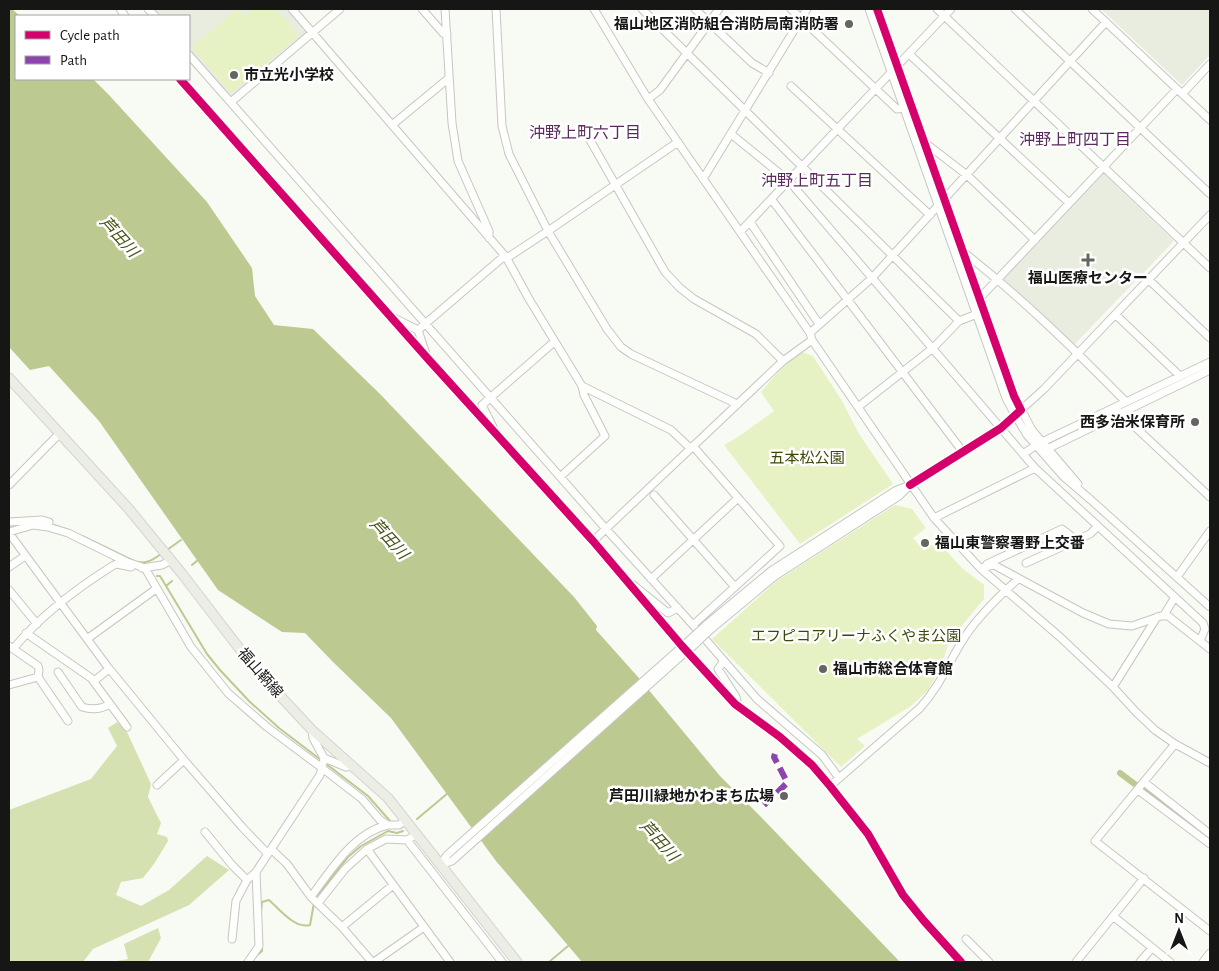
<svg xmlns="http://www.w3.org/2000/svg" width="1219" height="971" font-family="'Alegreya Sans','Noto Sans JP',sans-serif">
  <style>
    .built { fill: #e8ede0 }
    .green { fill: #e6f2c3 }
    .forest { fill: #d5e1b1 }
    .water { fill: #bcca91 }
    .lines { fill: none; stroke-linecap: round; stroke-linejoin: round }
    .stream { stroke: #bcca91; stroke-width: 2 }
    .canal { stroke: #bcca91; stroke-width: 6 }
    .minor-casing { stroke: #c5c7c2; stroke-width: 9 }
    .major-casing { stroke: #d3d4d1; stroke-width: 11 }
    .minor { stroke: #fefefd; stroke-width: 7 }
    .major { stroke: #eceee6; stroke-width: 9 }
    .minor-bridge-casing { stroke: #c5c7c2; stroke-width: 9; stroke-linecap: butt }
    .minor-bridge { stroke: #fefefd; stroke-width: 7 }
    .quiet { stroke: #8e44ad; stroke-width: 6; stroke-dasharray: 12 6; stroke-linecap: butt }
    .cycleway-casing { stroke: #fff; stroke-width: 11 }
    .cycleway { stroke: #d6006c; stroke-width: 8 }
    .poi-dot { fill: #656662; stroke: #fff; stroke-width: 2 }
    .labels { text-anchor: middle; dominant-baseline: central; stroke-width: 5; stroke-linejoin: round; paint-order: stroke }
    .poi-label { font-size: 15px; font-weight: bold; fill: #161714; stroke: #fff; text-anchor: end }
    .park-label { font-size: 15px; fill: #3c470a; stroke: #fff }
    .street-label { font-size: 15px; fill: #161714; stroke: #fff }
    .neighbourhood-label { font-size: 16px; fill: #5a2a5c; stroke: #fff }
    .water-label { font-size: 16px; font-style: italic; fill: #475318; stroke: #fff }
  </style>
  <rect width="100%" height="100%" fill="#f8faf4"/>
  <path class="built" d="M151 9H288L306 31V35L233 97 230 98 189 52V16H157Z
    M1101 9H1210V55L1182 85Z
    M1102 172 1174 241 1073 346 1003 281V278L1039 242 1037 240Z"/>
  <path class="green" d="M238 9 245 16 255 9H276L299 36 231 93 191 47Z
    M799 351 813 356 842 401 859 434 893 484 800 544 724 445 738 437 774 411 761 392 773 378Z
    M895 505 912 509 926 528 913 538 924 551 937 541 962 568 984 585V599L950 640 940 668 928 690 911 706 857 739 865 746 841 767 712 639 778 580Z"/>
  <path class="forest" d="M117 722 127 732 151 784 148 797 161 823 157 834 167 837 168 841 154 864 143 878 121 882 116 895 141 906 169 890 207 856 229 870 189 905 93 949 83 962H9V810L91 779 117 746 108 728Z
    M158 928 161 938 148 962H111L128 959 124 944Z"/>
  <path class="water" d="M9 9H12L20 16H16V79H93L109 95 207 202 252 268 255 296 274 325 313 329 380 394 574 597 597 626 596 630 638 677 720 776 761 817 900 962H582L496 861 391 718 333 662 305 633 282 632 218 590 99 421 49 366 30 370 9 347Z"/>
  <g class="lines">
    <path class="stream" d="M54 525 68 530
      M9 529 21 524
      M82 536 134 561
      M167 550 181 540
      M138 562C147 564 154 559 161 554
      M192 565 198 560
      M157 576H160L207 654 220 670 249 701 279 728 321 760
      M166 586 172 581
      M325 763 368 796 390 821
      M417 819 448 793
      M315 898 348 857 361 846 388 831 397 833 403 831
      M261 912 262 902 269 900C280 910 295 929 310 925L314 903
      M254 958 262 951V939
      M549 962 568 946"/>
    <path class="canal" d="M1052 441 1210 366
      M1120 773 1136 785
      M1144 788 1210 839"/>
    <g class="minor-casing">
      <path id="minor" d="M120 9 125 16
        M148 9 155 16
        M292 9 506 257 529 299 582 386 671 430 690 448
        M422 9 443 33 447 34
        M445 9 452 123 458 161 489 231V238
        M496 9 502 126 509 154 548 231 607 329 621 347 631 354 737 404
        M594 9 648 99 810 333 812 340 934 518 980 568 1060 637 1113 687 1136 712 1155 730 1175 744 1210 763
        M642 9 959 321
        M695 9 752 63 769 73
        M791 9 897 109 904 108
        M869 9 1006 398 1015 415 1027 435 1063 476 1091 500 1210 607
        M877 9 1014 396 1032 430 1078 484
        M937 9 1210 268
        M1015 9 1210 194
        M1092 9 1210 120
        M909 54 1069 203
        M189 55 606 529 693 625 780 546 693 446
        M180 79 429 360 593 541 682 646 735 704 780 737 812 765 830 786 868 834 903 895 924 921 961 962
        M791 86 930 215
        M1182 94 1210 64
        M648 99 660 90 719 9
        M231 102 340 9
        M392 125 449 78
        M586 133 665 272 680 288 694 299 756 334 783 361
        M731 134 789 181 1035 468 1203 623 1205 629 1200 641
        M924 142 967 175 1035 240
        M703 179 807 9
        M772 200 963 452
        M750 222 819 324
        M740 232 951 9
        M962 251C1021 297 1074 349 1126 402
        M1148 279 1210 338
        M979 299 1177 89
        M1116 315 1180 376
        M394 318 418 330
        M810 333 872 278 1106 22
        M426 354 418 330 502 258 510 256 548 231 678 142
        M858 407 933 348 959 321 977 314
        M1117 410 1210 497
        M493 427 482 405 554 342
        M1042 442 1210 362
        M1047 449 1210 370
        M1023 454 1035 446
        M560 477 605 436 584 395 582 386
        M9 485 60 433
        M654 495 735 587
        M934 518 1035 468
        M9 522 42 520 49 522 48 527
        M9 532 33 525 48 527 68 533 127 562 145 568 191 647 228 693 267 727 322 768 324 758 346 767 353 766
        M9 533 107 666 184 760 157 785
        M593 541 783 361 812 340
        M1026 563 1090 534 1098 526
        M987 564 1062 529 1076 540
        M9 567 25 556
        M142 568 162 565 171 560
        M980 568 994 565 1083 613 1109 624 1132 626 1161 616H1168L1210 649
        M1177 577 1210 531
        M651 579 738 498
        M632 584 668 613 678 608
        M9 590 37 624
        M1164 615 1175 597
        M693 625 757 699 822 755 839 778
        M706 625 771 571 895 491 910 485 1001 428 1044 389 1210 215
        M710 630 775 576 899 496 908 487
        M26 633 91 678 127 727
        M87 639 156 589
        M9 646 38 666 39 670 38 677 9 685
        M13 649C41 615 77 588 114 565L117 564 131 567
        M723 662 718 669 736 697 737 701 735 704
        M58 672 82 707C92 710 102 709 110 704
        M38 677 68 721
        M94 681 109 669
        M1113 687 1157 617
        M312 730 313 738 324 758
        M1175 744 1095 841 1210 931
        M184 760 243 828 268 854
        M1144 782 1210 834
        M830 786 920 708C939 687 947 666 961 643 975 619 998 597 1018 579
        M1138 790 1210 844
        M205 832 232 865 247 880 256 872
        M407 840 502 962
        M271 849 287 864 311 897 342 927 372 962
        M367 849 450 962
        M441 864 447 855 685 644
        M440 865 452 861 689 649
        M311 897C330 871 354 832 388 825
        M318 903 345 869 367 849 386 839 407 840 417 834
        M1113 916 1170 962
        M342 927 393 885
        M232 939 236 901 247 880
        M966 939 989 962
        M248 962 259 946 256 872 320 775 322 768 362 799 380 820 388 825H399L406 820
        M374 962 424 927
        M1076 962 1144 878
        M1140 962 1152 948
        M1203 962 1210 953"/>
    </g>
    <g class="major-casing">
      <path id="major" d="M9 378 128 508 183 575 255 669 312 730 388 798 517 962"/>
    </g>
    <use href="#minor" class="minor"/>
    <use href="#major" class="major"/>
    <g class="minor-bridge-casing">
      <path id="minor-bridge" d="M685 644 706 625
        M690 649 710 630"/>
    </g>
    <use href="#minor-bridge" class="minor-bridge"/>
    <path class="quiet" d="M764 805 786 784V780L774 757 775 754"/>
    <g class="cycleway-casing">
      <path id="cycleway" d="M877 9 1014 396 1021 410 1001 428 910 485
        M180 79 429 360 593 541 682 646 735 704 780 737 812 765 830 786 868 834 903 895 924 921 961 962"/>
    </g>
    <use href="#cycleway" class="cycleway"/>
  </g>
  <g class="poi-dot">
    <circle cx="849" cy="24" r="5"/>
    <circle cx="234" cy="75" r="5"/>
    <path d="M1085.5 252.5h5v5h5v5h-5v5h-5v-5h-5v-5h5z"/>
    <circle cx="1195" cy="422" r="5"/>
    <circle cx="925" cy="543" r="5"/>
    <circle cx="823" cy="669" r="5"/>
    <circle cx="784" cy="796" r="5"/>
  </g>
  <g class="labels">
    <g class="poi-label">
      <text x="839" y="24">福山地区消防組合消防局南消防署</text>
      <text x="244" y="75" text-anchor="start">市立光小学校</text>
      <text x="1088" y="278" text-anchor="middle">福山医療センター</text>
      <text x="1185" y="422">西多治米保育所</text>
      <text x="935" y="543" text-anchor="start">福山東警察署野上交番</text>
      <text x="833" y="669" text-anchor="start">福山市総合体育館</text>
      <text x="774" y="796">芦田川緑地かわまち広場</text>
    </g>
    <g class="park-label">
      <text x="807" y="458">五本松公園</text>
      <text x="856" y="636">エフピコアリーナふくやま公園</text>
    </g>
    <g class="street-label">
      <text transform="translate(260 673) rotate(49)">福山鞆線</text>
    </g>
    <g class="neighbourhood-label">
      <text x="585" y="133">沖野上町六丁目</text>
      <text x="1075" y="140">沖野上町四丁目</text>
      <text x="817" y="181">沖野上町五丁目</text>
    </g>
    <g class="water-label">
      <text transform="translate(119 237) rotate(48)">芦田川</text>
      <text transform="translate(389 539) rotate(48)">芦田川</text>
      <text transform="translate(659 841) rotate(48)">芦田川</text>
    </g>
  </g>
  <rect width="1219" height="971" fill="none" stroke="#161714" stroke-width="20"/>
  <rect x="15" y="15" width="175" height="65" fill="#ffffff" stroke="#a2a2a1"/>
  <rect x="25" y="31" width="25" height="8" fill="#d6006c" stroke="#a2a2a1"/>
  <text x="60" y="40" font-size="15" fill="#161714">Cycle path</text>
  <rect x="25" y="56" width="25" height="8" fill="#8e44ad" stroke="#a2a2a1"/>
  <text x="60" y="65" font-size="15" fill="#161714">Path</text>
  <g transform="translate(1179 931)" stroke="#ffffff" stroke-width="4" paint-order="stroke">
  <path d="M0-4L9 19L0 12L-9 19Z" fill="#161714"/>
  <text y="-8" font-size="14" font-weight="bold" text-anchor="middle" fill="#161714">N</text>
  </g>
</svg>
